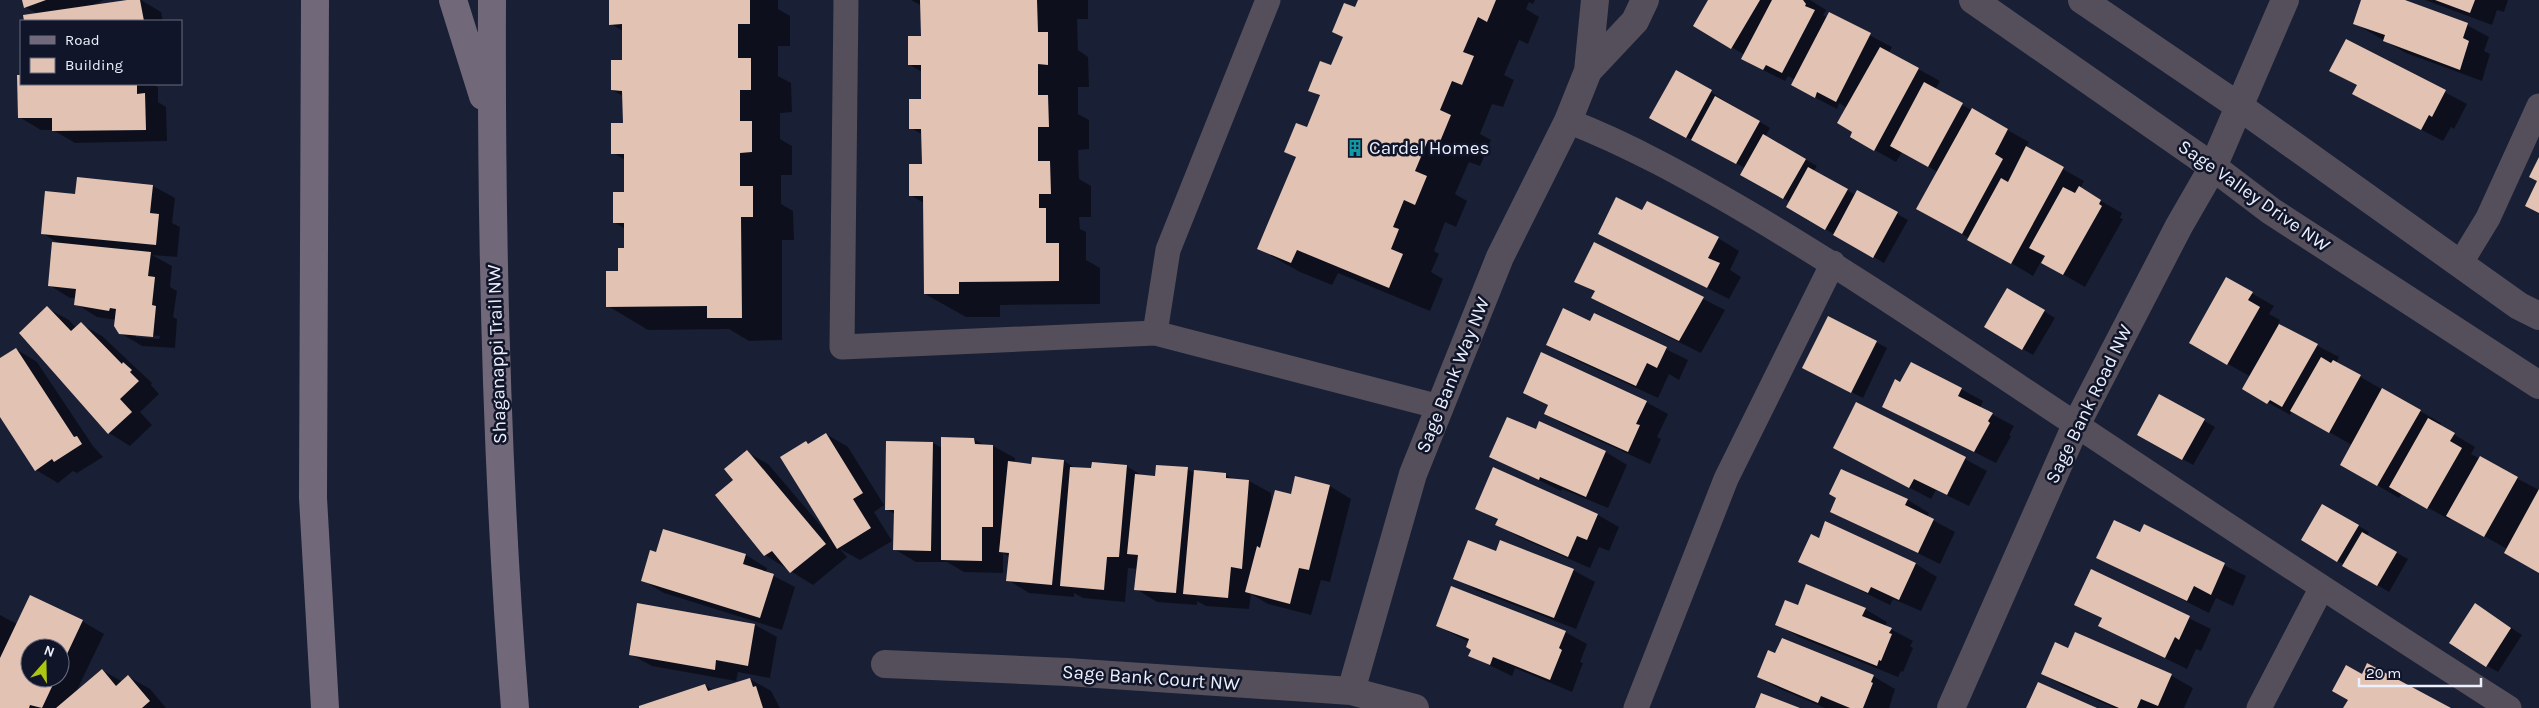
<svg xmlns="http://www.w3.org/2000/svg" width="2539" height="708" font-family="Karla,sans-serif">
  <style>
    .shadow { fill: #0007; fill-rule: evenodd }
    .building { fill: #e2c2b2 }
    .lines { fill: none; stroke-linecap: round; stroke-linejoin: round }
    .lane { stroke: #544f5a; stroke-width: 25 }
    .street { stroke: #544f5a; stroke-width: 28 }
    .secondary { stroke: #71687a; stroke-width: 28 }
    .labels { text-anchor: middle; dominant-baseline: central; stroke-width: 5; stroke-linejoin: round; paint-order: stroke }
    .poi-label { font-size: 19px; fill: #ecf0fc; stroke: #10152a; text-anchor: start }
    .street-label { font-size: 19px; fill: #ecf0fc; stroke: #10152a }
  </style>
  <rect width="100%" height="100%" fill="#191f35"/>
  <path class="shadow" d="M23 0H104L88 7 141 0 161 12 163 21H25L24 16 38 14 25 7Z
    M611 0H778V9L790 16V46H778V76L791 83 792 112 780 113V139L792 146V175H781V204L793 211 794 240H782V340L749 341 729 329 648 330 608 306 625 249V229L614 222 626 193 625 160 613 153 624 124 623 96 612 90 623 61V31L611 24Z
    M911 0H1088V19H1077L1078 50 1088 57 1089 87H1078V114L1089 120V149L1078 150 1079 179 1091 186V217H1079L1080 229 1086 232V260L1100 268V304L1000 305V317H966L925 294 924 203 910 195 923 165V135L911 128 922 100V72L910 65 922 38V6Z
    M1359 0H1535L1533 4 1529 2 1526 9 1539 17 1528 44 1519 40 1504 75 1514 80 1503 107 1492 104 1480 134 1491 140 1480 166 1469 162 1455 194 1467 201 1456 227 1445 222 1434 251 1439 254 1431 272 1443 279 1430 311 1338 273 1332 285 1300 272 1259 249 1297 158 1285 151 1307 129 1321 97 1310 90 1332 67Z
    M1710 0H1810L1826 10 1823 15 1827 17 1829 14 1892 47 1889 53 1940 81 1935 90 2029 142 2026 148 2084 181 2080 189 2122 213 2120 218 2123 219 2085 287 2043 263 2046 257 2044 256 2033 276 1918 208 1938 172 1902 152 1896 162 1873 149 1854 132 1847 108 1839 103 1837 109 1814 97 1795 80 1788 76 1785 81 1765 71 1743 58 1745 55 1695 26Z
    M2363 0H2401L2467 25 2489 37 2484 51 2490 54 2482 81 2406 53 2354 23Z
    M2425 0H2508L2504 12 2497 10 2492 25Z
    M2347 40 2467 104 2454 129 2451 127 2443 141 2375 106 2358 86 2331 71Z
    M1676 71 1770 128 1765 137 1817 166 1813 172 1856 195 1858 192 1908 220 1884 263 1787 207 1790 202 1742 174 1745 168 1662 124Z
    M19 76H21V84H152L158 87V102L166 107 167 141 75 143 53 130H41L19 117Z
    M78 179 153 186 175 198 172 223 180 227 177 257 152 255 172 266 170 287 177 291 173 317 177 319 175 348 142 346 120 333 116 320 97 317 76 304V298H70L49 285 60 244 42 233 76 195ZM136 334 160 336 159 339 136 337Z
    M1643 212 1718 238 1739 251 1730 270 1741 277 1729 299 1621 245Z
    M1594 244 1725 310 1701 353 1614 310 1593 297 1595 292 1576 281Z
    M2227 279 2274 306 2269 314 2280 320 2278 325 2339 357 2336 363 2441 423 2440 426 2475 447 2471 454 2539 490V572L2507 549 2451 517 2450 520 2402 493 2399 498 2341 464 2352 445 2304 418 2292 411 2290 415 2244 389 2251 377 2191 343Z
    M2007 289 2055 318 2033 355 1986 327Z
    M47 308 69 320 76 328 81 324 102 336 152 383 151 385 159 394 140 412 152 425 130 446 109 433Z
    M1595 314 1688 360 1679 380 1669 374 1658 398 1569 357 1548 344 1591 322Z
    M1876 342 1887 348 1863 398 1815 374Z
    M16 349 37 362 93 446 103 457 77 473 73 471 58 483 36 470 0 415V360Z
    M1901 384 1961 389 1983 401 1980 408 2014 426 2009 435 2011 436 1996 463 1883 406Z
    M1524 393 1646 402 1668 414 1657 437 1661 439 1650 464 1567 426 1545 414 1549 406Z
    M2160 396 2215 427 2193 465 2138 434Z
    M1539 423 1606 452 1627 465 1608 508 1562 489 1561 491 1491 457 1536 431Z
    M826 434 848 447 884 505 874 512 892 541 860 560 840 549 847 557 813 585 765 555 717 495 735 480 747 452 768 464 828 534 806 443 809 445Z
    M974 439 986 446H993L1015 458V463L1032 465 1064 461 1075 468 1093 469 1126 466 1143 476 1156 477 1187 469 1195 473 1226 475 1235 480 1249 481 1271 493V512L1292 496 1296 478 1330 486 1351 499 1330 582 1321 580 1311 615 1268 604 1251 594 1249 609 1206 606 1197 601V605L1157 602 1136 589 1138 569 1128 568 1125 602 1083 598 1074 593V597L1029 593 1008 580 1010 557 1003 553V573L964 572 947 562H916L894 549 895 514 886 509 933 443 942 448Z
    M1834 448 1965 459 1987 471 1969 506 1936 490 1931 499Z
    M1493 469 1598 515 1619 527 1609 551 1599 547 1590 568 1519 537 1497 524 1499 521 1477 508Z
    M1842 471 1908 500 1929 513 1927 517 1955 532 1940 564 1831 511 1838 498Z
    M2323 505 2369 532 2367 536 2408 559 2389 592 2303 540Z
    M1826 523 1916 564 1937 577 1921 611 1893 599 1890 605 1800 561 1819 539Z
    M2144 525 2246 576 2233 606 2216 598 2209 613 2097 557 2140 534Z
    M664 530 746 555 767 568 766 572 795 587 782 630 664 593 642 580 656 554Z
    M1497 552 1573 570 1595 582 1576 629 1476 590 1455 578Z
    M2092 571 2211 629 2201 651 2196 649 2187 669 2099 626 2103 619 2076 604Z
    M639 605 755 625 777 637 770 678 738 672 736 681 652 666 630 654Z
    M1798 607 1865 609 1887 622 1885 626 1913 641 1910 646 1913 648 1903 672 1901 671 1898 677 1799 637 1777 624Z
    M2486 611 2522 635 2498 672 2487 666Z
    M0 615 17 624 82 621 104 634 76 692 102 670 123 682 129 677 150 689 166 708H0ZM30 648H60V678H30Z
    M1437 626 1565 632 1587 644 1580 662 1583 663 1572 692 1515 668 1512 676 1470 656 1472 650 1469 642Z
    M2076 634 2172 676 2193 688 2184 708H2115L2064 686 2042 673 2069 649Z
    M1873 676 1895 689 1889 708H1825L1780 689 1758 677Z
    M750 679 771 691 780 708H641L705 685 714 691Z"/>
  <path class="building" d="M22 0H46L24 8Z
    M127 0H140L144 21H24L23 15Z
    M609 0H750V24H738V58H751V90H740V121H752V152L740 153V186H753V217H741L742 318H707V306L606 307V271H618V248H624V223H613V192H624V154H611V123H623L622 91 611 90V60H622V24L609 25Z
    M920 0H1037L1038 32H1048V65L1038 64V95H1048L1049 127H1038V161H1050L1051 194H1039V208H1046V243H1059V281L959 282V294H924L923 196H909V164H922L921 129H909V99H921V65H908V36H921Z
    M1358 0H1496L1487 22 1478 17 1463 52 1474 56 1462 85 1452 81 1440 110 1451 115 1439 144 1428 140 1415 171 1427 176 1415 205 1404 200 1393 227 1399 229 1391 249 1403 254 1389 288 1297 250 1291 263 1257 249 1296 157 1284 152 1296 123 1307 127 1320 95 1308 91 1320 61 1331 65 1343 37 1332 32 1344 3 1355 7Z
    M1708 0H1760L1731 49 1693 26Z
    M1772 0H1803L1806 4 1805 6 1815 10 1782 73 1766 65 1763 70 1741 59Z
    M2361 0H2405L2468 23 2463 38 2469 41 2460 70 2383 41 2385 35 2353 24Z
    M2435 0H2475L2470 13Z
    M1829 12 1871 33 1836 102 1817 92 1815 98 1791 85Z
    M2346 39 2446 90 2432 117 2429 115 2421 130 2352 94 2357 85 2329 71Z
    M1880 47 1919 68 1874 151 1850 137 1852 132 1837 123Z
    M1676 70 1712 90 1686 138 1649 118Z
    M17 75H21V84H137V94L145 93 146 130 52 131V118H18Z
    M1924 82 1963 103 1928 167 1890 146Z
    M1715 96 1760 121 1736 164 1691 140Z
    M1972 108 2008 129 1995 154 2003 159 1962 234 1916 209Z
    M1763 134 1806 159 1783 199 1740 175Z
    M2026 146 2064 167 2011 264 1967 240 2001 178 2008 182Z
    M2539 157V213L2525 206 2537 181 2529 177Z
    M1808 167 1848 189 1825 230 1786 207Z
    M77 177 153 185 150 213 159 214 156 245 41 234 45 191 75 194Z
    M2079 186 2101 200 2099 204 2102 206 2063 275 2041 263 2045 256 2029 248 2063 187 2075 193Z
    M1857 190 1898 212 1873 258 1833 235Z
    M1616 197 1642 210 1647 201 1719 237 1708 258 1720 263 1707 288 1598 234Z
    M52 242 151 252 148 276 155 277 152 305 156 306 153 337 119 334 114 326 116 309 110 308 109 311 74 305 76 289 48 286Z
    M1594 242 1704 297 1679 341 1591 298 1595 291 1574 282Z
    M2226 277 2253 292 2248 300 2260 307 2227 365 2189 343Z
    M2007 288 2045 310 2022 350 1984 327Z
    M47 306 71 331 81 322 122 364 123 362 132 370 130 372 139 381 120 399 132 412 108 434 19 333Z
    M1563 308 1590 321 1594 313 1667 347 1657 368 1647 363 1636 386 1546 345Z
    M1828 316 1877 341 1851 393 1802 368Z
    M2279 324 2318 344 2282 407 2270 400 2267 404 2242 389Z
    M16 348 74 437 77 436 82 444 54 462 52 459 35 471 0 417V358Z
    M1541 352 1647 401 1636 424 1640 425 1628 452 1544 414 1548 405 1523 393Z
    M2321 357 2331 363 2333 360 2361 375 2329 433 2290 411Z
    M1911 362 1962 388 1958 396 1993 413 1988 421 1990 423 1974 452 1882 407 1895 379 1900 382Z
    M2382 388 2421 410 2377 486 2340 465Z
    M2159 394 2205 419 2182 460 2137 435Z
    M1856 402 1966 457 1947 495 1914 479 1909 488 1833 448Z
    M1507 417 1536 429 1539 421 1606 451 1586 497 1540 477 1539 480 1489 457Z
    M2428 418 2455 433 2450 441 2462 448 2427 509 2389 487Z
    M826 433 863 493 853 499 871 528 837 549 780 457 806 441 808 444Z
    M941 437 974 438 975 444 993 445V527H982V561L941 560Z
    M886 441 933 442 931 551 893 550 894 510H885Z
    M747 450 826 544 790 573 772 551 764 556 715 495 733 480 724 469Z
    M2480 456 2518 477 2484 537 2446 516Z
    M1032 457 1064 460 1052 585 1006 581 1009 553 999 552 1008 461 1031 464Z
    M1092 462 1127 465 1119 557H1107L1104 590 1060 586 1070 467 1091 468Z
    M1156 465 1188 467 1176 593 1134 590 1138 555 1127 554 1135 474 1155 476Z
    M1493 467 1598 514 1587 540 1577 536 1568 557 1495 525 1498 519 1475 509Z
    M1841 469 1908 499 1905 505 1934 519 1918 553 1830 512 1836 498 1829 494Z
    M1194 470 1226 473V478L1249 480 1242 569 1231 567 1228 598 1183 594Z
    M1295 476 1330 485 1309 570 1299 568 1290 604 1245 592 1257 546 1260 548 1275 490 1291 494Z
    M2539 489V573L2504 553Z
    M2322 504 2359 525 2337 562 2301 540Z
    M2114 520 2140 532 2144 524 2225 563 2211 595 2194 586 2187 601 2096 558Z
    M1825 521 1916 563 1899 600 1871 587 1868 593 1798 562 1811 534 1819 538Z
    M663 529 746 554 743 564 774 574 760 618 641 581 650 550 656 552Z
    M2362 532 2397 552 2377 586 2342 566Z
    M1468 540 1496 551 1500 540 1574 569 1554 618 1453 579Z
    M2091 569 2190 616 2179 640 2175 637 2165 658 2098 626 2102 618 2074 605Z
    M1806 584 1866 608 1862 616 1892 628 1889 633 1892 634 1881 661 1879 660 1877 666 1775 625 1785 600 1798 605Z
    M1451 586 1566 631 1559 648 1562 650 1550 680 1493 657 1490 665 1468 656 1471 650 1466 647 1469 639 1436 626Z
    M30 595 83 620 60 669V648H30V678H56L42 708 30 705 29 708H0V658Z
    M637 603 755 624 748 666 716 660 715 670 629 655Z
    M2475 603 2511 628 2486 667 2449 643Z
    M2075 632 2172 674 2158 706 2141 699 2137 708H2119L2041 674 2055 642 2068 648Z
    M1782 638 1874 675 1871 682 1873 683 1863 708H1850L1821 696 1818 703 1757 677 1768 650 1775 653Z
    M2367 663 2451 708H2343L2348 700 2332 691 2346 665 2362 674Z
    M102 669 116 686 128 675 150 701 142 708H56Z
    M750 678 753 687 756 686 763 708H639V706L705 684 708 691Z
    M2038 682 2097 708H2026Z
    M1761 693 1800 708H1755Z"/>
  <g class="lines">
    <path class="lane" d="M846 0 842 347 1155 333 1440 407
      M1568 121C1630 145 1689 178 1747 212 1830 261 1910 314 1991 368 2163 483 2334 597 2509 708
      M2460 264 2488 218 2539 106
      M1155 333 1168 250 1268 0
      M1636 708 1726 479 1833 263
      M2259 708 2321 589"/>
    <path class="street" d="M1973 0 2213 167 2271 211 2539 385
      M2082 0 2240 107 2519 306 2539 316
      M1588 71 1635 21 1645 0
      M885 664 1067 672 1351 691 1415 708
      M1351 691 1413 474 1500 257 1568 121 1588 71 1595 0
      M1951 708 2076 425 2179 226 2213 167 2285 0"/>
    <path class="secondary" d="M315 0 313 498 325 708
      M453 0 483 96
      M492 0C491 236 496 473 515 708"/>
  </g>
  <defs>
    <g id="building-bare" transform="scale(1.35)"><path d="M-4-6H4V6H1V3H-1V6H-4ZM-2.5-4.3h1.7v1.8h-1.7ZM.8-4.3h1.7v1.8H.8ZM-2.5-1h1.7V.8h-1.7ZM.8-1h1.7V.8H.8Z" fill="#0f9aa8" stroke="#10152a" stroke-width="2.5" paint-order="stroke"/></g>
  </defs>
  <g fill-rule="evenodd">
    <use href="#building-bare" x="1355" y="148"/>
  </g>
  <g class="labels">
    <g class="poi-label">
      <text x="1369" y="148">Cardel Homes</text>
    </g>
    <g class="street-label">
      <text transform="translate(2254 196) rotate(35)">Sage Valley Drive NW</text>
      <text transform="translate(497 354) rotate(-92)">Shaganappi Trail NW</text>
      <text transform="translate(1453 375) rotate(-68)">Sage Bank Way NW</text>
      <text transform="translate(2089 404) rotate(-64)">Sage Bank Road NW</text>
      <text transform="translate(1151 678) rotate(4)">Sage Bank Court NW</text>
    </g>
  </g>
  <rect x="20" y="20" width="162" height="65" fill="#10152a" stroke="#686d7e"/>
  <rect x="30" y="36" width="25" height="8" fill="#71687a" stroke="#686d7e"/>
  <text x="65" y="45" font-size="15" fill="#ecf0fc">Road</text>
  <rect x="30" y="58" width="25" height="15" fill="#e2c2b2" stroke="#686d7e"/>
  <text x="65" y="70" font-size="15" fill="#ecf0fc">Building</text>
  <g transform="translate(45 663) rotate(20)"><circle r="24" fill="#10152a" stroke="#686d7e"/>
  <path d="M0-4L9 19L0 12L-9 19Z" fill="#acc611"/>
  <text y="-8" font-size="14" font-weight="bold" text-anchor="middle" fill="#ecf0fc">N</text>
  </g>
  <path d="M2359 678v8h122v-8" fill="none" stroke="#ecf0fc" stroke-width="2.5"/>
  <text x="2366" y="678" font-size="15" fill="#ecf0fc" stroke="#10152a" stroke-width="4" paint-order="stroke">20 m</text>
</svg>
